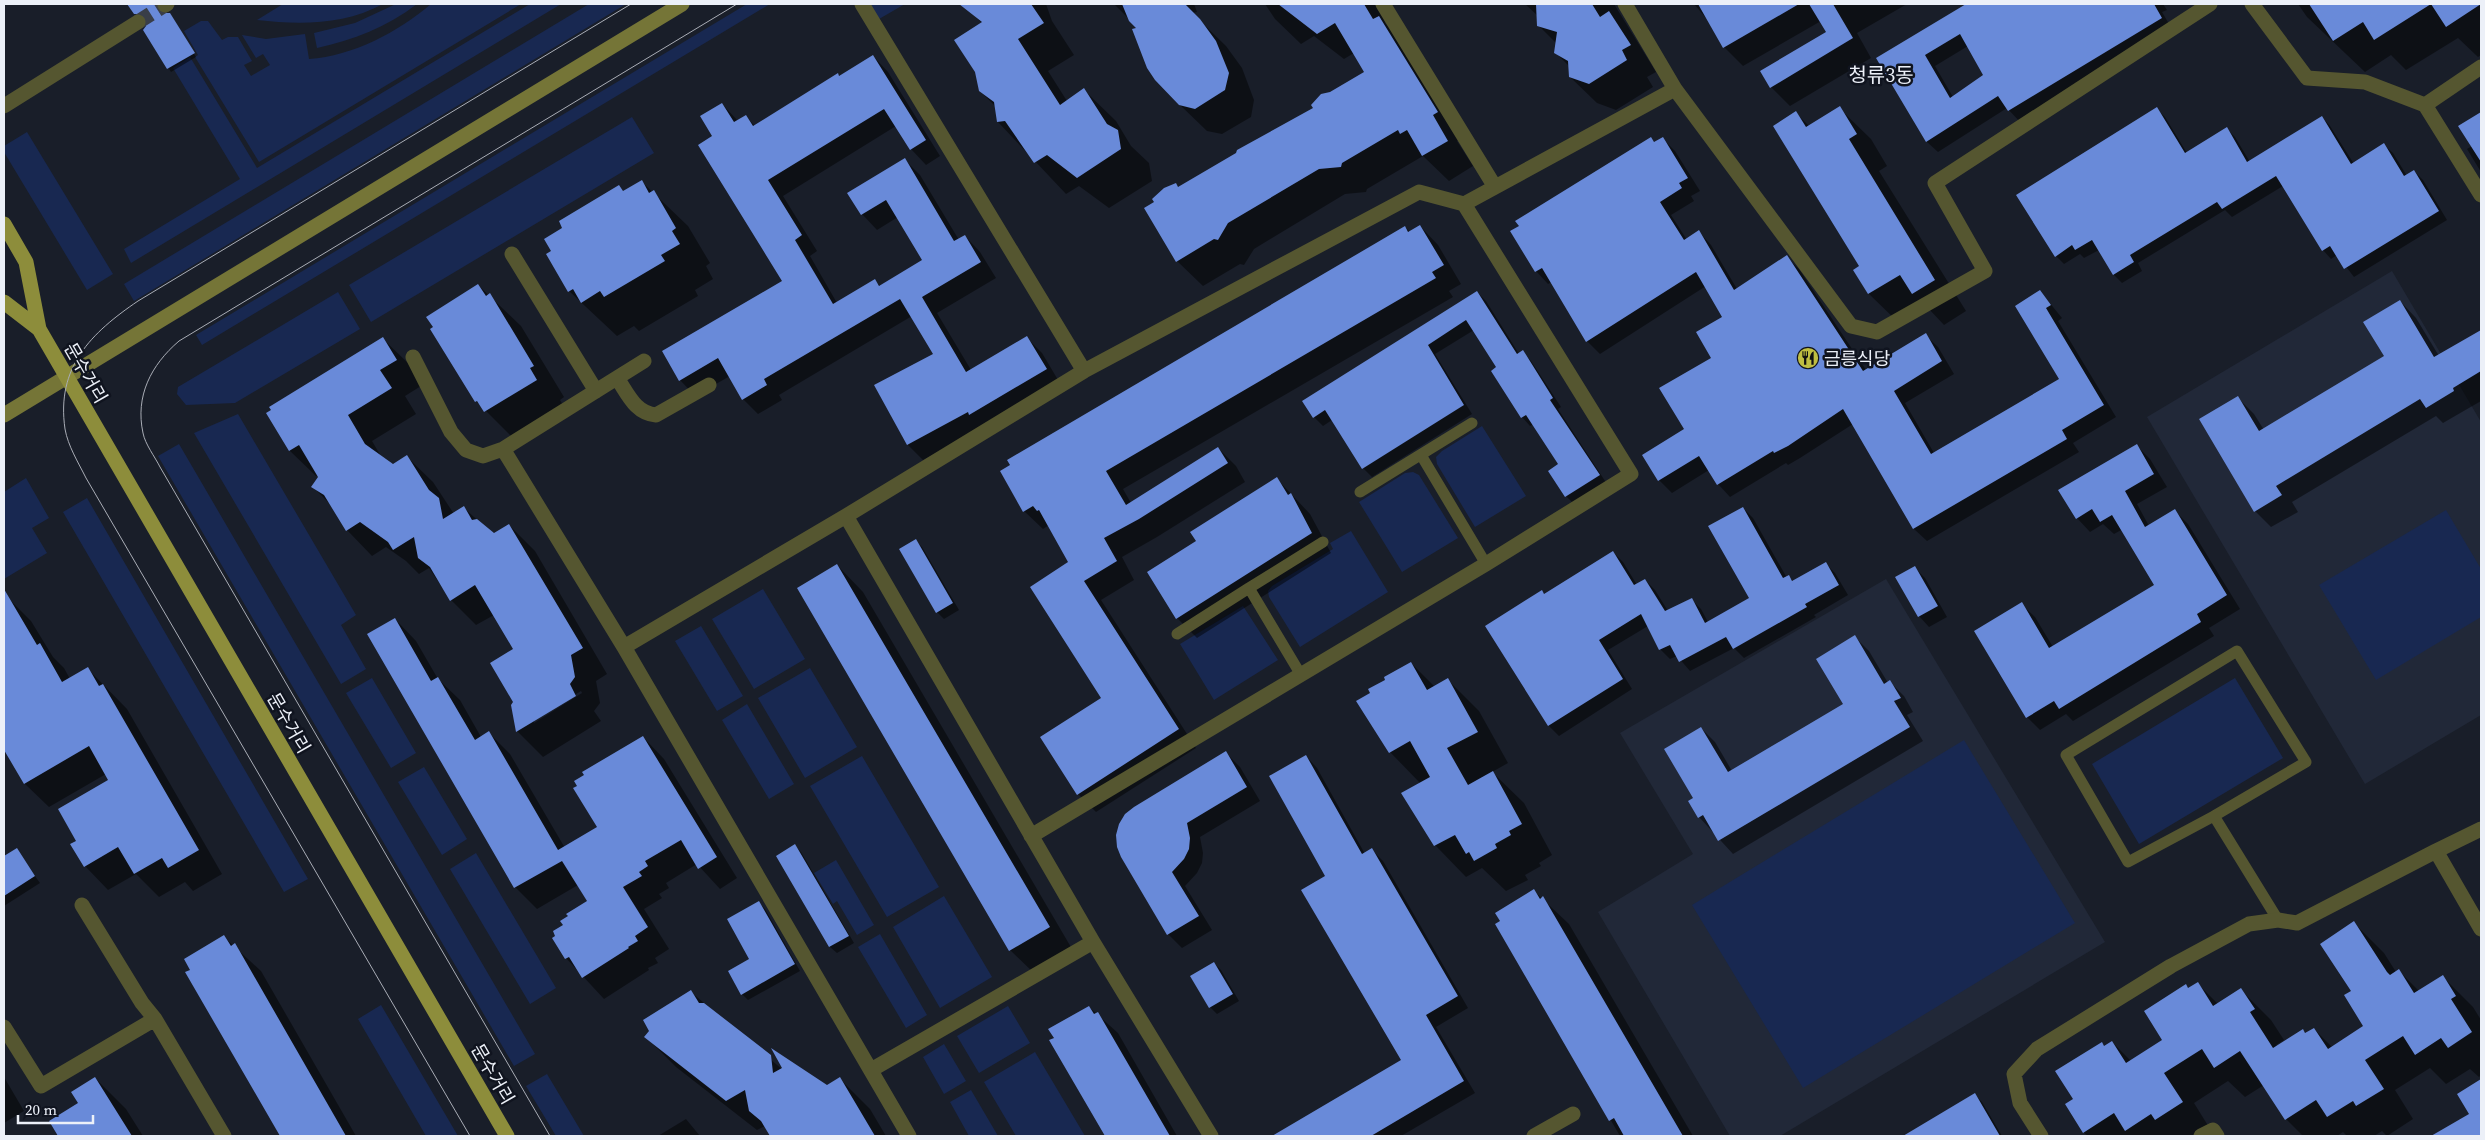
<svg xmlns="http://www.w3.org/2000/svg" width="2485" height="1140" font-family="'Source Serif 4','Noto Sans KR',serif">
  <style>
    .built { fill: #212838 }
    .green { fill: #182851 }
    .shadow { fill: #0007; fill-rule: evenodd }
    .building { fill: #698ad9; fill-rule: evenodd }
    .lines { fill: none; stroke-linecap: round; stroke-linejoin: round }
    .street-tunnel { stroke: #393e48; stroke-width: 15; stroke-dasharray: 15 8; stroke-linecap: butt }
    .lane { stroke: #555630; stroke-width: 11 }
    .street { stroke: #555630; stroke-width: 15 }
    .secondary { stroke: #757537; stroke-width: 15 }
    .primary { stroke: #8d8d3b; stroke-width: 15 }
    .tram { stroke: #a9adb6; stroke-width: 1 }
    .labels { text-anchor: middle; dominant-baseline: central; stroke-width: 5; stroke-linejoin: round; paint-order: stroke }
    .poi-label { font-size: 18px; fill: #ecf0f8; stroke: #10141f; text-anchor: start }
    .street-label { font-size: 18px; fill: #ecf0f8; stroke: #10141f }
    .quarter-label { font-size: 20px; fill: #ecf0f8; stroke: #10141f }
  </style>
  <rect width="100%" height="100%" fill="#191e29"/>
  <path class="built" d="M2392 271 2481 422V715L2365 784 2147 417Z
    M1886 579 2105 942 1780 1136H1730L1598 912 1693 854 1620 733Z"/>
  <path class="green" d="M283 4H383C344 25 300 25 257 20Z
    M396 4H417C387 27 353 40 317 48L314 33 355 23Z
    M431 4H521L259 162 195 57 198 55 184 31 201 21H208L222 40 228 37H238L252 61 244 65 251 76 270 65 263 54 256 58 242 35 266 39 305 34 309 59C353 56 398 32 431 4Z
    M530 4H561L131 263 124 249 240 179 173 68 190 57 257 168Z
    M589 4H626L134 301 124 284Z
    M747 4H770L202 345 196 335Z
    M870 4H905L879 19Z
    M632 117 654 153 371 322 349 285Z
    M27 132 113 274 87 290 4 152V146Z
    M338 292 360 329 235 403 186 405 177 394 178 387Z
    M238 414 356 615 341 625 366 669 341 684 194 433Z
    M1482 426 1526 496 1475 527 1437 464 1436 457 1442 451Z
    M179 444 535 1054 514 1066 158 456Z
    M1413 472 1419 475 1458 538 1402 572 1359 502 1405 473Z
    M26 478 49 518 32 528 47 553 4 579V492Z
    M87 498 308 879 284 892 63 512Z
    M2446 510 2481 569V617L2376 680 2319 585Z
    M1351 531 1388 592 1300 647 1269 597 1268 591 1272 586 1333 549 1330 543Z
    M763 589 805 659 754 689 712 619Z
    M1243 606 1278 660 1214 700 1180 644Z
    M701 626 743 696 717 711 675 641Z
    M810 668 857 747 805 778 758 698Z
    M372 678 416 753 391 768 346 693Z
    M2235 678 2283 758 2139 844 2092 764Z
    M747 704 794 784 769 799 722 720Z
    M1964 740 2075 923 1803 1088 1692 905Z
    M862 756 939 887 887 917 810 786Z
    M424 767 467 839 442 855 398 782Z
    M476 853 556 988 530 1004 450 869Z
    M836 860 874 925 857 935 837 901 833 904 814 873Z
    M944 896 992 977 940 1008 893 927Z
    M880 934 927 1015 906 1028 858 947Z
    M381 1005 458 1136H426L358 1019Z
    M1008 1006 1030 1043 979 1073 957 1036Z
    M944 1044 966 1081 944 1094 923 1057Z
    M1035 1052 1085 1136H1016L984 1082Z
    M547 1074 584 1136H556L526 1086Z
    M971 1090 998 1136H969L950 1102Z"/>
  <path class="shadow" d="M129 4H161L158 8 159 13 170 16 196 57 171 72 145 30 148 26 146 16H138Z
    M965 4H1046L1052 21 1074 55 1048 71 1067 101 1084 90 1116 121 1131 146 1149 163 1152 181 1109 208 1079 186 1066 194 998 122 996 107 980 91 982 23 966 8Z
    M1114 4H1194L1197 12 1192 13 1226 46 1242 68 1254 100 1251 117 1222 134 1207 131 1180 105 1139 29Z
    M1265 4H1374L1383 13 1385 23 1404 43 1463 138 1457 141 1473 166 1449 181 1423 156 1367 189 1366 192 1345 194 1254 249 1244 265 1240 264 1203 286 1177 261 1179 188 1314 108 1330 93 1365 72 1354 53 1344 59 1314 36 1301 44 1275 19Z
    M1525 4H1614L1656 72 1647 77 1653 87 1616 110 1597 103 1570 77 1569 66 1556 53 1557 44 1538 25V16Z
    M1694 4H1907L1857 33 1871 58 1790 106 1771 87 1828 33 1821 21 1743 66 1724 47 1712 25Z
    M1967 4H2163L2167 10 2162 12 2172 29 2020 122 2007 108 1938 152 1927 142 1878 58ZM1968 46 1985 75 1953 97 1935 66Z
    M2298 4H2481V55L2478 57 2458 38 2406 70 2391 55 2365 72 2307 17Z
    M873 56 888 72 940 156 926 165 911 149 896 126 783 196 817 251 810 256 837 303 875 281 881 287 924 261 898 217 877 230 862 214 905 160 920 175 959 240 965 236 980 252 996 278 937 313 971 370 1026 337 1042 353 1061 385 923 460 908 445 935 354 912 316 779 395 782 400 758 414 743 399 730 376 695 396 680 380 783 281 714 137 722 104 738 121 746 117 755 126Z
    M1839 108 1871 139 1887 166 1879 171 1966 311 1944 325 1928 308 1901 325 1869 294 1855 270 1861 266 1796 113 1809 126Z
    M2157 109 2165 117 2187 153 2227 129 2235 137 2250 162 2322 117 2330 126 2354 164 2384 145 2393 153 2407 176 2414 171 2423 180 2447 220 2354 277 2337 255 2331 259 2323 250 2283 186 2232 217 2225 210 2138 263 2142 271 2122 283 2114 275 2099 250 2084 258 2080 254 2064 264 2056 256Z
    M2481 113V172L2467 149 2472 146 2460 126Z
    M1651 139 1655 143 1663 139 1675 151 1700 191 1691 196 1694 201 1671 215 1687 240 1699 232 1711 245 1737 289 1786 257 1799 269 1866 370 1925 335 1938 347 1954 374 1905 403 1934 453 2061 379 2040 291 2062 318 2058 321 2116 417 2073 443 2079 452 1927 541 1914 529 1853 424 1800 458 1788 465 1786 463 1730 497 1718 484 1709 470 1672 493 1659 480 1644 456 1685 430 1713 358 1724 317 1706 286 1600 354 1587 341 1552 282 1548 284 1536 271Z
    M642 182 688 226 710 263 706 266 713 279 695 290 698 296 639 331 634 326 617 336 569 291 547 255 553 252 564 228 619 187 624 192Z
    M1420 226 1438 245 1461 284 1449 291 1453 297 1123 489 1131 503 1218 448 1236 466 1245 482 1157 537 1122 557 1134 580 1101 600 1196 748 1096 812 1078 794 1103 698 1070 563 1049 525 1043 529 1024 511 1405 227 1410 232Z
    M478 285 521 326 564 397 560 400 567 412 517 442 476 401 434 328Z
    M1477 292 1486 301 1519 354 1523 352 1531 361 1561 407 1558 409 1607 484 1575 505 1566 496 1560 464 1534 424 1530 426 1522 417 1498 368 1474 330 1435 354 1472 414 1372 477 1363 468 1332 420 1323 426 1314 417Z
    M2400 301 2416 318 2439 356 2481 331V401L2443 423 2436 416 2292 502 2298 512 2271 527 2255 511 2238 398 2254 414 2264 430 2385 356Z
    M383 339 409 364 421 386 405 396 416 414 372 441 382 458 393 465 407 457 433 482 454 514 464 508 494 535 509 525 535 551 607 674 596 681 600 703 594 711 601 721 543 757 517 731 514 649 494 615 476 625 451 600 429 568 419 574 406 561 386 547 372 556 347 530 332 506 313 487 320 477 318 475 316 476 290 451 268 414ZM581 691 582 693 534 723V720Z
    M2137 446 2150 459 2167 487 2137 504 2149 526 2175 511 2188 524 2240 609 2209 628 2214 636 2073 721 2066 714 2040 730 2027 717 2021 604 2035 617 2053 647 2156 585 2123 529 2114 534 2103 524 2090 532 2077 518Z
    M1277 479 1310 514 1331 553 1197 638 1177 618 1198 542Z
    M1743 508 1753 518 1787 578 1789 577 1794 582 1825 563 1835 573 1848 595 1814 615 1816 617 1744 658 1734 648 1690 671 1677 656 1670 659 1660 649 1648 626 1608 650 1632 689 1559 736 1549 726 1487 626 1542 592 1545 595 1613 552 1623 562 1637 585 1645 580 1655 590 1668 611 1691 599 1701 609 1708 622 1751 598Z
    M915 540 922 547 959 610 944 619 937 612Z
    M837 565 863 592 1075 954 1037 976 1010 950Z
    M1915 568 1925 578 1947 617 1929 627 1919 616 1897 577Z
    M7 597 31 621 53 657 64 668 70 679 87 668 127 709 222 874 193 891 185 882 159 897 136 874 108 890 85 866 77 841 110 781 106 774 49 807 25 784 4 748V599Z
    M395 619 416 641 438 679 460 700 481 737 489 733 510 754 565 848 599 827 643 737 664 759 737 878 720 889 697 864 666 883 669 888 659 894 662 898 644 909 669 949 655 958 658 963 648 968 649 970 604 999 566 958 589 902 578 885 537 909 515 887Z
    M1855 637 1869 651 1888 683 1890 682 1904 696 1913 712 1907 715 1923 741 1733 854 1699 817 1695 798 1701 728 1715 742 1732 771 1845 704Z
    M1411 663 1435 687 1448 680 1479 711 1508 763 1492 772 1524 803 1552 855 1539 863 1541 866 1525 875 1528 880 1506 891 1482 868 1466 877 1435 845 1421 784 1390 752 1372 693Z
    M1226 753 1240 767 1260 801 1200 837 1203 853 1202 863 1197 873 1185 886 1212 930 1182 948 1168 934 1122 856Z
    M1306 756 1317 768 1365 854 1372 850 1383 861 1468 1008 1436 1027 1475 1093 1401 1136H1281L1280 1133 1403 1061 1327 876Z
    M795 846 801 852 854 943 837 953 830 947 778 856Z
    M16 850 40 883 4 906V858Z
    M1534 891 1569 924 1693 1136H1620L1497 925Z
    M759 903 765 909 800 971 748 1000 742 994 751 959Z
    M2354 923 2384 953 2396 972 2399 971 2419 991 2442 976 2473 1007 2481 1020V1075L2479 1077 2470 1069 2446 1084 2430 1068 2395 1090 2413 1119 2387 1136 2382 1131 2374 1136H2347L2343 1132 2337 1136H2303L2286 1119 2264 1085 2245 1097 2228 1081 2194 1103 2212 1132 2206 1136H2088L2084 1133 2067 1104 2075 1099 2105 1047 2112 1042 2131 1061 2164 1040 2186 986 2189 989 2198 984 2218 1004 2241 990 2271 1020 2284 1040 2276 1045 2278 1047 2303 1030 2306 1034 2314 1029 2333 1048 2365 1027 2352 991Z
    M224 937 261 971 356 1136H281L187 973Z
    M1214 963 1221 970 1239 1001 1217 1014 1210 1007Z
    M691 992 783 1070 827 1087 840 1079 870 1109 886 1136H771L765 1126 757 1130 676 1067 646 1037Z
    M1089 1007 1118 1033 1177 1136H1106L1051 1040Z
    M4 1077 24 1111 4 1123Z
    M95 1078 126 1109 143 1136H59L50 1122 79 1104Z
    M2481 1080V1136H2434L2471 1114 2458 1094Z
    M1975 1095 1982 1102 2002 1136H1906Z
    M686 1119 700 1136H658Z"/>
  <path class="building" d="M127 4H156L160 13H170L195 53 167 69 143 30 146 26V17L142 14H134Z
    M959 4H1031L1044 23 1018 39 1060 105 1084 88 1107 124 1118 130 1121 149 1077 178 1047 155 1034 163 1005 121 997 122 994 102 979 91 975 72 954 40 982 22Z
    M1122 4H1185L1200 19 1216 41 1229 73 1225 90 1195 109 1179 105 1155 80 1147 68 1132 29 1136 28 1129 21Z
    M1278 4H1364L1373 19 1379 16 1438 112 1433 115 1448 141 1422 156 1407 130 1400 134 1398 130 1342 163 1341 167 1319 169 1228 223 1218 240 1214 239 1176 262 1144 208 1154 202 1152 199 1164 188 1176 183 1178 187 1236 153 1237 150 1313 108 1311 105 1321 94 1330 92 1364 72 1335 23 1317 34Z
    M1536 4H1592L1600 17 1609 11 1631 45 1622 50 1627 60 1589 84 1569 77 1568 61 1554 53 1557 32 1537 26Z
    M1698 4H1799L1723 48Z
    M1809 4H1833L1853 38 1770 88 1760 71 1826 32Z
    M1966 4H2154L2162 18 2008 111 1998 96 1926 142 1876 58ZM1960 34 1983 75 1950 98 1925 55Z
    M2309 4H2481L2446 27 2431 4 2374 40 2363 22 2333 41Z
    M873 55 926 140 910 150 884 109 768 180 802 235 795 240 833 304 875 279 879 286 922 260 886 200 861 215 847 193 905 158 954 241 965 235 981 262 922 297 966 372 1027 336 1047 369 969 415 968 412 907 445 874 385 933 354 900 299 764 379 767 385 742 400 718 358 679 381 662 351 782 281 698 145 712 136 700 116 722 103 734 122 746 115 753 126 838 73 839 76Z
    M1840 106 1857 134 1849 139 1935 280 1912 294 1900 275 1868 294 1853 270 1859 266 1773 126 1796 111 1806 127Z
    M2157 107 2185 153 2227 127 2247 162 2322 116 2351 164 2384 143 2404 176 2414 170 2439 211 2344 269 2330 246 2322 251 2276 176 2222 209 2217 202 2130 255 2134 262 2113 275 2092 240 2075 250 2072 245 2055 257 2016 195Z
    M2481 112V162L2458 126Z
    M1651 137 1654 142 1663 137 1688 178 1679 183 1682 188 1660 202 1684 240 1699 230 1734 290 1787 255 1863 371 1926 333 1942 361 1894 391 1931 454 2059 379 2015 306 2040 290 2051 305 2046 308 2104 405 2062 430 2067 439 1913 529 1843 409 1788 446 1774 453 1773 451 1717 485 1699 456 1658 481 1642 455 1684 429 1659 388 1711 358 1696 332 1722 317 1696 272 1586 342 1542 268 1535 272 1510 231 1519 226 1515 221Z
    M642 180 649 193 654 190 676 228 672 231 680 244 661 255 665 261 604 297 600 291 581 303 573 289 568 292 546 254 551 251 544 239 562 228 559 221 619 185 623 191Z
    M1420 225 1444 265 1432 272 1436 278 1106 471 1126 505 1218 447 1228 463 1139 519 1104 538 1117 561 1084 581 1179 729 1077 795 1040 737 1101 698 1030 587 1068 562 1039 510 1037 511 1033 506 1023 512 1000 471 1010 465 1007 460 1405 226 1408 232Z
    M478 284 486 296 490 293 534 366 530 368 537 380 484 412 477 401 475 402 430 329 433 327 426 317Z
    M1477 291 1517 354 1523 350 1553 398 1550 400 1600 475 1565 497 1548 471 1558 464 1526 415 1521 418 1491 371 1496 367 1466 320 1428 345 1464 405 1362 469 1325 410 1313 418 1302 401Z
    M2400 300 2434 357 2481 330V371L2453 388 2454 391 2426 408 2420 399 2276 486 2282 495 2254 512 2199 419 2238 396 2259 431 2384 356 2363 322Z
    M383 337 397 360 380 370 392 388 348 415 365 444 393 464 407 455 429 490 439 498 443 519 464 506 472 520 477 519 494 533 509 524 583 648 571 655 575 677 570 684 576 696 516 732 511 705 513 702 490 663 513 649 475 585 450 601 430 567 418 558 414 537 393 550 388 542 360 522 346 531 324 495 311 487 318 477 299 445 289 451 266 413 271 410 269 407Z
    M2137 444 2154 474 2125 491 2145 527 2175 509 2227 595 2197 614 2201 622 2059 709 2054 701 2026 718 1974 631 2022 602 2049 648 2154 585 2112 515 2100 522 2092 509 2076 519 2058 490Z
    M1277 477 1288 495 1291 493 1312 533 1176 619 1147 572 1196 541 1190 532Z
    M1743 507 1783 578 1789 575 1792 581 1826 562 1839 585 1805 604 1807 607 1733 649 1726 637 1679 662 1670 645 1659 650 1641 614 1599 640 1623 679 1548 726 1485 626 1542 590 1544 594 1613 551 1634 585 1645 579 1665 611 1692 598 1705 623 1749 598 1708 526Z
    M916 539 953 603 936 613 899 549Z
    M837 564 1050 927 1009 951 797 588Z
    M1915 566 1938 606 1918 617 1895 577Z
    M4 589 37 645 40 643 62 682 88 667 99 686 103 684 199 850 168 868 162 858 134 874 118 847 84 867 70 844 76 841 58 809 108 780 89 746 24 784 4 750Z
    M395 618 431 681 438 677 475 740 489 731 558 850 597 827 573 788 577 786 574 781 584 775 582 772 643 736 717 857 698 869 681 840 645 861 648 866 639 872 642 876 623 887 648 927 635 936 638 941 628 947 629 948 582 978 569 957 565 959 552 938 555 936 553 931 563 925 560 921 568 916 566 914 587 901 562 861 514 888 367 634Z
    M1855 635 1884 684 1890 680 1901 698 1894 701 1910 727 1718 841 1703 815 1698 818 1688 801 1693 798 1664 749 1701 727 1728 772 1843 704 1816 659Z
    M1411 662 1427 690 1448 678 1478 732 1447 748 1468 785 1493 771 1522 824 1509 831 1511 835 1495 844 1497 848 1474 861 1469 852 1466 854 1455 835 1434 846 1401 793 1430 777 1410 741 1389 753 1356 701 1370 693 1368 689 1385 680 1384 677Z
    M1226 751 1247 787 1187 823 1190 838 1189 849 1184 859 1172 872 1199 916 1167 935 1121 857 1117 847 1116 835 1119 824 1125 814 1134 807Z
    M1306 755 1362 854 1372 848 1458 996 1426 1015 1464 1081 1371 1136H1272L1401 1060 1301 890 1325 876 1269 776Z
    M795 844 849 936 829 947 776 856Z
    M17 848 35 876 4 896V856Z
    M1534 889 1540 899 1543 896 1683 1136H1624L1614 1118 1609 1121 1495 924 1500 921 1495 913Z
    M759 901 795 964 741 995 728 971 749 959 727 919Z
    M2354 921 2387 972 2390 975 2399 969 2414 993 2443 975 2456 996 2451 999 2472 1032 2448 1048 2441 1038 2415 1055 2403 1036 2365 1060 2384 1089 2356 1106 2353 1101 2327 1117 2316 1100 2285 1120 2240 1051 2214 1068 2202 1049 2164 1073 2183 1102 2155 1120 2151 1114 2125 1131 2114 1113 2083 1133 2065 1104 2073 1099 2055 1071 2102 1042 2104 1046 2112 1041 2126 1063 2162 1040 2144 1011 2186 984 2188 988 2198 982 2213 1006 2241 988 2255 1009 2250 1012 2273 1048 2303 1029 2305 1033 2314 1028 2328 1049 2363 1026 2344 995 2351 991 2320 944Z
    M224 935 231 946 235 943 346 1136H280L185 972 190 970 184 959Z
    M1214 962 1233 994 1209 1008 1190 976Z
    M691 990 699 1003H704L771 1055 773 1073 782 1068 771 1048 827 1085 840 1077 875 1136H770L761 1121 749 1111 745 1090 726 1101 644 1037 649 1031 643 1020Z
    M1089 1006 1094 1014 1098 1012 1170 1136H1105L1049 1040 1054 1038 1048 1029Z
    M95 1077 132 1136H58L49 1121 78 1103 71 1092Z
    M2481 1079V1136H2431L2469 1114 2457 1094Z
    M1975 1093 2000 1136H1903Z"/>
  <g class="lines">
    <path class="street-tunnel" d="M138 22 165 5"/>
    <path class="lane" d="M1421 455 1486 564
      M1360 492 1472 423
      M1177 634 1249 588
      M1301 675 1249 588 1323 542
      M2214 816 2306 762 2237 651 2066 755 2128 862 2214 816 2278 920"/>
    <path class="street" d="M862 4 1084 371
      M1383 4 1495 187
      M1625 4 1675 89
      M2252 4 2307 78 2365 82 2425 105 2481 67
      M165 5 167 4
      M2425 105 2481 195
      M4 106 138 22
      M1464 204 1675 89 1851 326 1877 332 1985 271 1935 183 2210 4
      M512 254 596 391
      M413 357 451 432 466 450 483 456 503 449
      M644 361 503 449 624 647 909 1136
      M617 378C628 394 635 413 656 415L709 385
      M846 516 1093 942 1211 1136
      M624 647 846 516 1084 371 1419 192 1464 204 1631 474 1486 564 1031 836
      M2481 829 2436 851 2481 929
      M82 905 142 1003 155 1019 224 1136
      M4 1027 41 1086 155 1019
      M871 1070 1093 942
      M1534 1136 1573 1114
      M2041 1136 2020 1103 2014 1074 2037 1049 2171 966 2249 924 2278 920 2297 923 2436 851
      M2201 1136 2213 1130 2217 1136"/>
    <path class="secondary" d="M4 415 682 4"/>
    <path class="primary" d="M4 224 26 262 39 329 507 1136
      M4 302 39 329"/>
    <path class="tram" d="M470 1136 86 478C78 462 68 446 65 429 56 367 91 333 138 301L631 4
      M550 1136 160 467C155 457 145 444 143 433 135 396 151 365 179 341L737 4"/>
  </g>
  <defs>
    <g id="restaurant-disc" transform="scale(1.125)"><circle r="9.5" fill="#bfbe41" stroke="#10141f"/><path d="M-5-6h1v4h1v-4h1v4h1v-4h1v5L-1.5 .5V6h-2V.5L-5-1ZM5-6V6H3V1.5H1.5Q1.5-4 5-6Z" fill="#111"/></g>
  </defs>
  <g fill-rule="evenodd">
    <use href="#restaurant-disc" x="1808" y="358"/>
  </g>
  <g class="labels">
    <g class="poi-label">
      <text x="1824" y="358">금릉식당</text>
    </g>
    <g class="street-label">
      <text transform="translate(86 373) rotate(60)">문수거리</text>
      <text transform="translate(289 723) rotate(60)">문수거리</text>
      <text transform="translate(493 1074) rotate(60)">문수거리</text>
    </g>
    <g class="quarter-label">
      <text x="1881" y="75">청류3동</text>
    </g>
  </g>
  <rect width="2485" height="1140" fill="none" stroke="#ecf0f8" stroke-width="10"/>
  <path d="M18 1115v8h75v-8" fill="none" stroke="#ecf0f8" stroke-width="2.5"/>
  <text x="25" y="1115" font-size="15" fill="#ecf0f8" stroke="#10141f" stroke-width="4" paint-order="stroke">20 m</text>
</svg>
